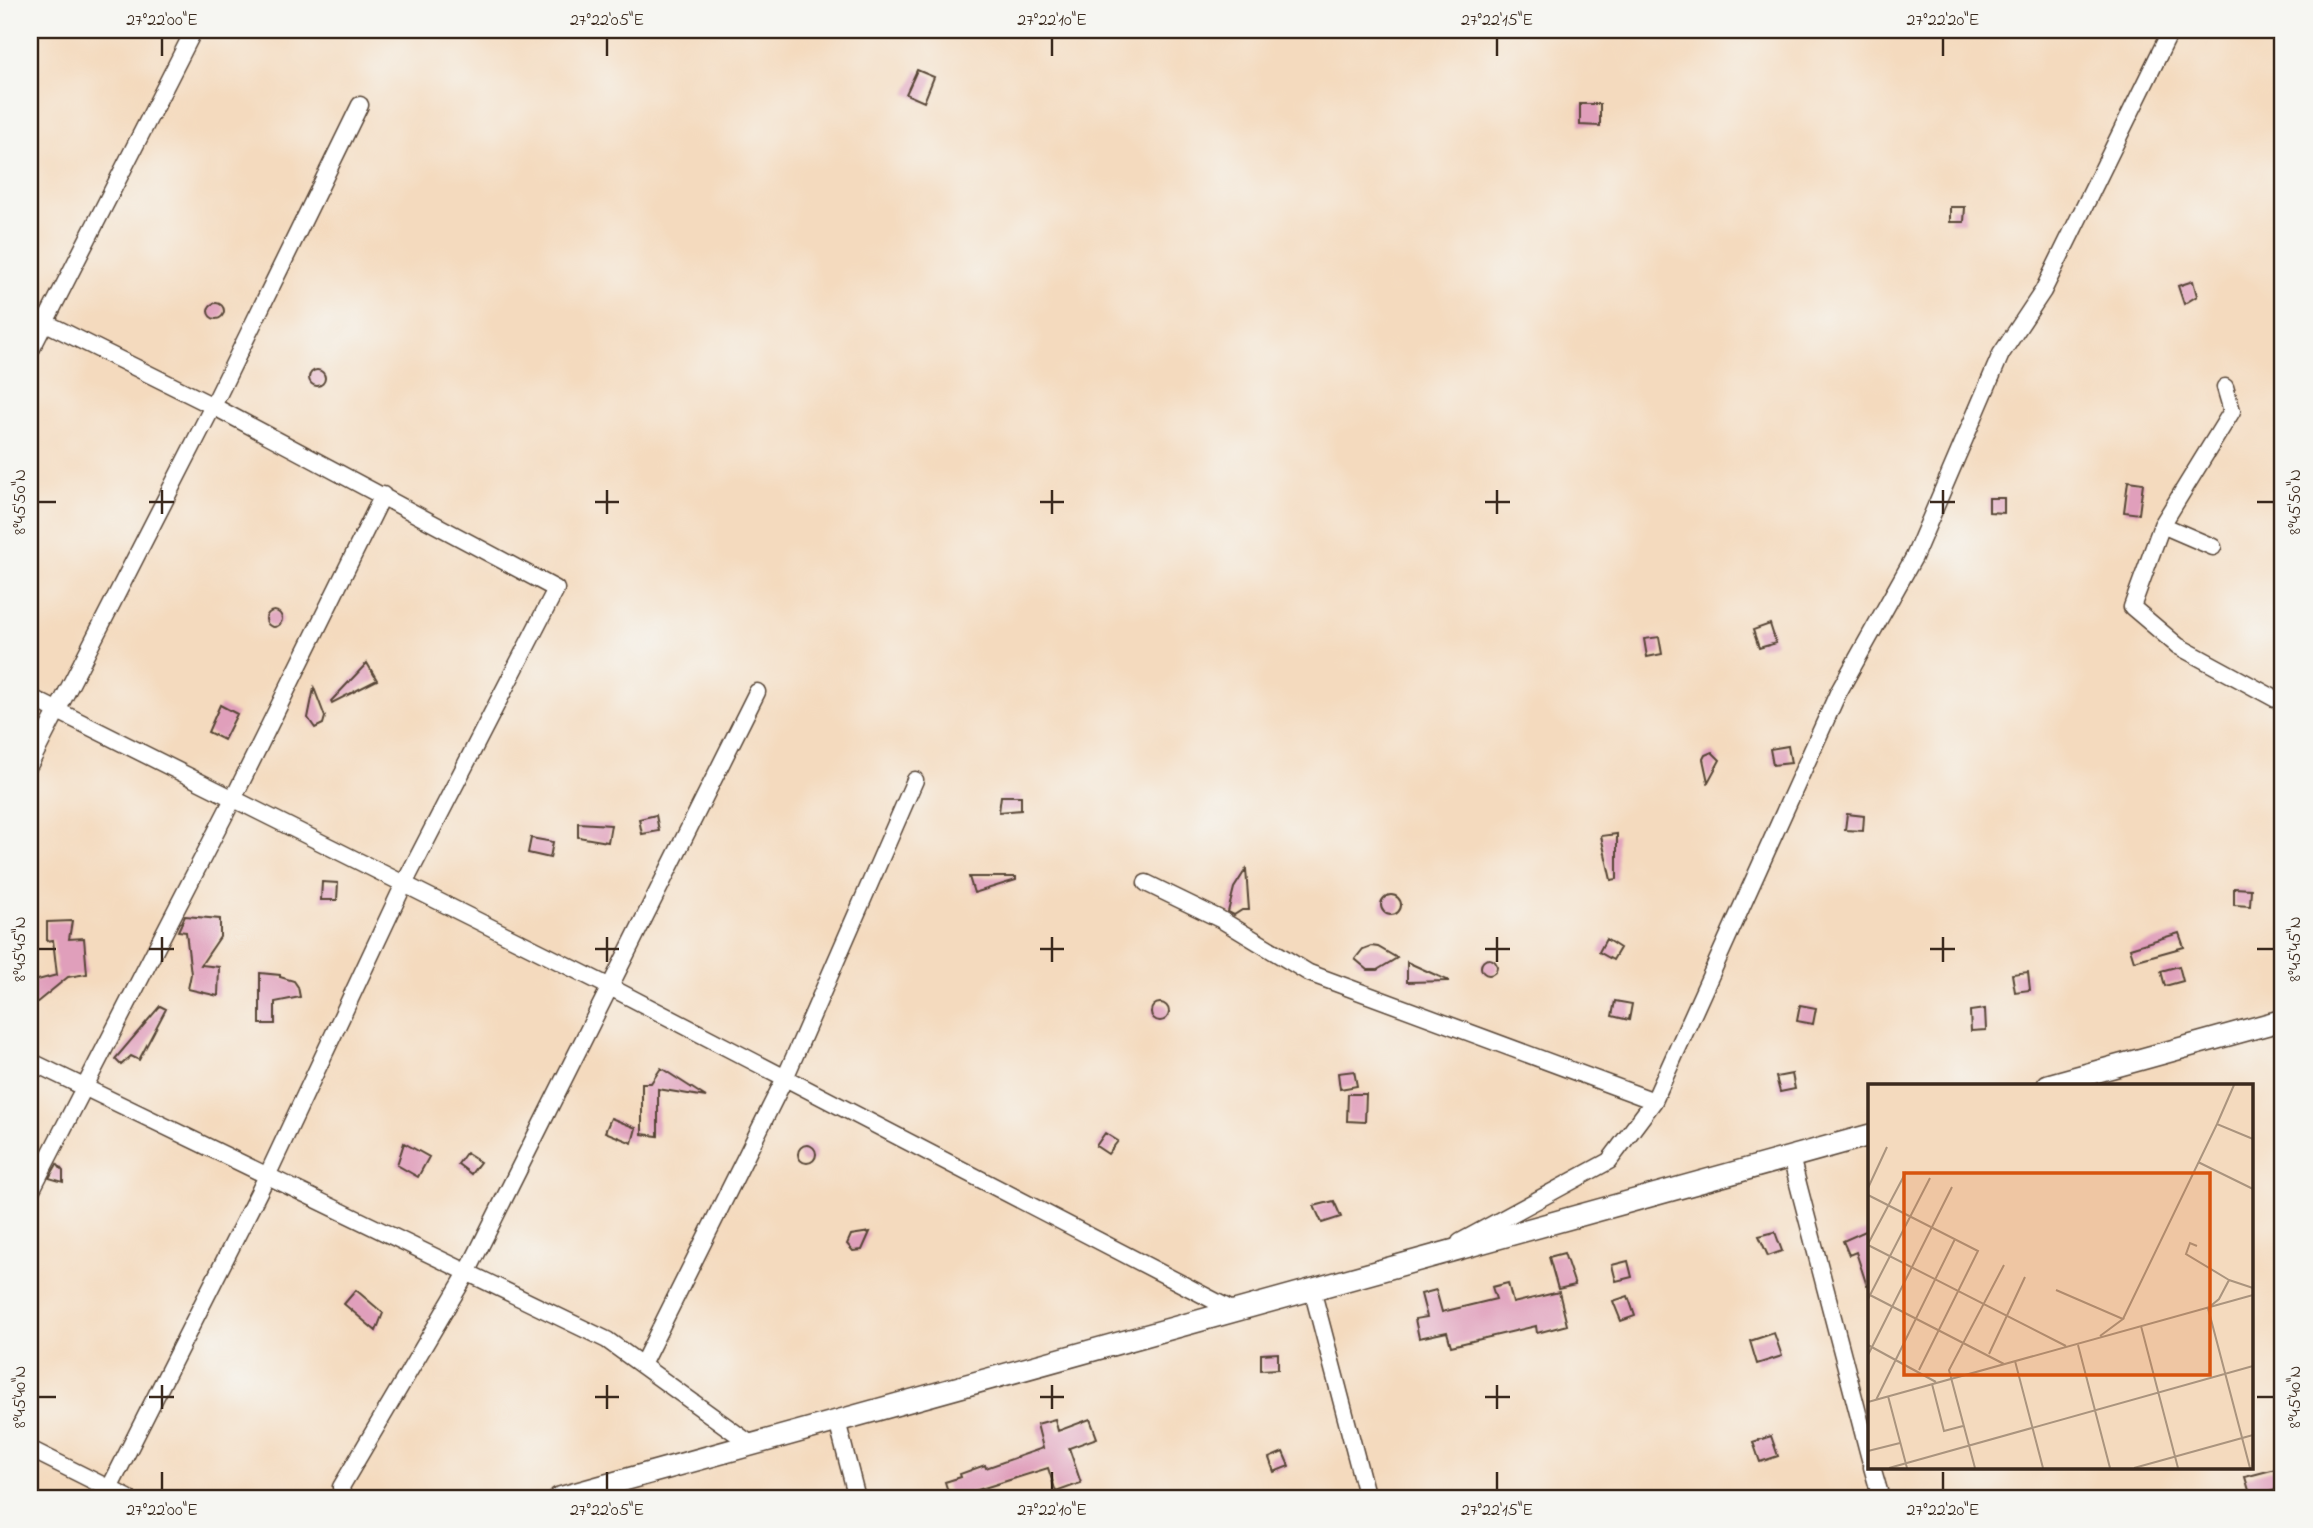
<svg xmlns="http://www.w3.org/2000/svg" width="2313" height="1528" font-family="'Indie Flower',sans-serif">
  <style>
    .building { fill: #e09fbb }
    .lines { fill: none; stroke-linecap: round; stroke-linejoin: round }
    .street-casing { stroke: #574436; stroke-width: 19 }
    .secondary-casing { stroke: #574436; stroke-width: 24 }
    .street { stroke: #fff; stroke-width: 16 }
    .secondary { stroke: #fff; stroke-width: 21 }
    .ticks { fill: none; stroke: #3b2a1e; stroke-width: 2.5 }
    .inset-road { fill: none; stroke: #aa947e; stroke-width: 2 }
    .view { fill: #d7540e; fill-opacity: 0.15; stroke: #d7540e; stroke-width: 3.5 }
    .inset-edge { fill: none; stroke: #3b2a1e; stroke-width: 3.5 }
    .neatline { fill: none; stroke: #3b2a1e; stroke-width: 2.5 }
    .ticks-label { font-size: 18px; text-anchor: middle; fill: #3b2a1e }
  </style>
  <rect width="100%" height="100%" fill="#f6f6f2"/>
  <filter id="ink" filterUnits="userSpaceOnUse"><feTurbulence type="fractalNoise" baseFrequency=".0143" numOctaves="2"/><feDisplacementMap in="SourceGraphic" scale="14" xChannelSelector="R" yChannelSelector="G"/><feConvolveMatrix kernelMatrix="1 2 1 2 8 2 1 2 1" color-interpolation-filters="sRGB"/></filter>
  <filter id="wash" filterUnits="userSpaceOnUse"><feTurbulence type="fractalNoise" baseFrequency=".00686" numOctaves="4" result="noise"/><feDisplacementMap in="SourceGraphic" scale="28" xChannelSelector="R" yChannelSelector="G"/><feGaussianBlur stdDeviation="1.57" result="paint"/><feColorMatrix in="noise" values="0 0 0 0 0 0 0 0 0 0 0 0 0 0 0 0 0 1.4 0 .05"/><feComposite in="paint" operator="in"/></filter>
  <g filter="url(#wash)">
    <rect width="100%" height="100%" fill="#f4dabe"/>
    <g id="blocks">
      <path class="building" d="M917 70 934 77 924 102 906 94Z
        M1580 104H1600V126L1580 125Z
        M1950 207H1965L1964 222H1950Z
        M2193 281 2197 296 2184 304 2178 286Z
        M208 311a8 8 0 1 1 16 0a8 8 0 1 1-16 0Z
        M309 378a8 8 0 1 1 16 0a8 8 0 1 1-16 0Z
        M2128 481 2143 483 2139 514 2124 512Z
        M1989 498H2004V513L1989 512Z
        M266 619a8 8 0 1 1 16 0a8 8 0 1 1-16 0Z
        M1770 624 1776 643 1759 648 1753 630Z
        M1659 637 1662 654 1647 657 1644 639Z
        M367 663 377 680 332 703 331 701Z
        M314 688 325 717 323 724 315 728 308 718Z
        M220 705 237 714 224 740 208 732Z
        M1788 746 1791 763 1773 765 1770 749Z
        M1712 752 1720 760 1708 782 1703 759 1705 755Z
        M1001 796H1021V810L999 812Z
        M1847 814 1864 816 1863 831 1845 830Z
        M656 815 659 831 642 834 639 819Z
        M578 823 611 825 608 842 578 837Z
        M1617 834V879L1611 880 1601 836Z
        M531 838 553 842 550 858 528 853Z
        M1246 869 1249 910H1242L1234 915 1228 912 1234 888Z
        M969 877H1016V880L974 893Z
        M322 882 338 883 337 900H321Z
        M2234 888 2251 889 2250 906 2234 905Z
        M1381 905a10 10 0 1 1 20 0a10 10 0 1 1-20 0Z
        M185 916 220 919V937L201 965 219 967 218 996 188 989 191 974 186 932 178 931Z
        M72 921 69 939 84 938 87 974 68 977 30 1008V982L57 975 53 940 47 941V922Z
        M2179 933 2184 947 2134 961 2130 948Z
        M1606 939 1620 948 1613 960 1599 952Z
        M1371 946 1378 947 1397 958 1377 970H1368L1355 959 1363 949Z
        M1481 967a8 8 0 1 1 16 0a8 8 0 1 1-16 0Z
        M1407 962 1449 981 1407 982Z
        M2179 966 2183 981 2165 986 2161 971Z
        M2028 972 2030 990 2015 992 2012 974Z
        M260 973 280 975V977L294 981 298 987 300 997 275 1002V1024H260Z
        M1615 1001 1632 1004 1629 1020 1612 1016Z
        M1151 1012a9 9 0 1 1 18 0a9 9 0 1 1-18 0Z
        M1800 1005 1816 1008 1813 1024 1797 1021Z
        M160 1006 166 1009 139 1060 131 1056 121 1065 115 1059Z
        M1985 1009 1986 1030 1971 1031 1970 1011Z
        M661 1068 706 1097 658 1089V1136L642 1134V1083H651Z
        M1354 1071 1357 1086 1340 1089 1338 1073Z
        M1792 1074 1795 1089 1780 1092 1776 1077Z
        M1348 1094H1366L1365 1122 1347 1121Z
        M611 1118 636 1128 632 1143 605 1132Z
        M1105 1133 1118 1141 1108 1154 1096 1146Z
        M404 1143 429 1157 418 1177 397 1165Z
        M798 1154a9 9 0 1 1 18 0a9 9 0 1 1-18 0Z
        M466 1153 480 1162 471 1174 458 1164Z
        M57 1164 63 1171V1182L49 1178Z
        M1334 1201 1341 1217 1322 1223 1314 1206Z
        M1870 1229V1285L1867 1286 1856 1252 1849 1255 1843 1241Z
        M870 1232 862 1250 853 1251 847 1244 851 1235Z
        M1775 1232 1782 1251 1768 1256 1759 1236Z
        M1564 1253 1575 1285 1558 1289 1549 1257Z
        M1628 1261 1632 1277 1616 1281 1612 1265Z
        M1508 1283 1513 1303 1559 1292 1567 1325 1537 1333 1536 1326 1451 1346 1447 1332 1419 1338 1415 1319 1427 1317 1421 1294 1436 1290 1442 1312 1496 1299 1492 1287Z
        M356 1290 383 1313 376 1331 344 1304Z
        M1628 1296 1635 1316 1621 1321 1613 1301Z
        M1774 1333 1782 1356 1757 1364 1750 1341Z
        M1278 1353V1369L1261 1370V1354Z
        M1055 1419 1058 1431 1090 1419 1097 1438 1069 1448 1081 1483 1056 1492 1048 1468 965 1494 966 1498H950L945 1482 961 1477 960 1474 985 1465 986 1468 1043 1448 1037 1424Z
        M1771 1436 1778 1456 1760 1462 1753 1442Z
        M1283 1452 1289 1466 1274 1472 1269 1458Z
        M2283 1467V1488L2251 1497 2245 1477Z"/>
    </g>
  </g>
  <g filter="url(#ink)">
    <use href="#blocks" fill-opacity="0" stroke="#574436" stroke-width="2"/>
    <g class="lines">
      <g class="street-casing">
        <path id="street" d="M30 315 213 406 556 589 404 884 267 1176 109 1489
          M30 352 193 32
          M2162 525 2232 411 2225 387
          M2213 547 2162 525 2132 607 2178 646 2283 703
          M30 697 610 987 1234 1311
          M30 764 213 406 360 105
          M1146 883 1220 919 1309 973 1654 1101 1609 1161 1460 1242
          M30 1061 607 1340 752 1445
          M1654 1101 1838 693 1914 557 2001 354 2043 291 2171 30
          M1791 1157 1870 1459
          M30 1193 233 799 383 495
          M1312 1289 1367 1498
          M642 1365 785 1078 915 780
          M837 1421 857 1498
          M30 1449 128 1498
          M1872 1467 1881 1498
          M343 1498 341 1487 467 1273 757 692"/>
      </g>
      <g class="secondary-casing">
        <path id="secondary" d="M2048 1085 2283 1020
          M559 1498 1870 1135"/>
      </g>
      <use href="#street" class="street"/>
      <use href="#secondary" class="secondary"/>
    </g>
  </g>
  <path class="ticks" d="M162 38V56M607 38V56M1052 38V56M1497 38V56M1943 38V56M162 490V514M607 490V514M1052 490V514M1497 490V514M1943 490V514M38 502H56M149 502H174M595 502H619M1040 502H1064M1485 502H1510M1930 502H1955M2257 502H2274M162 937V962M607 937V962M1052 937V962M1497 937V962M1943 937V962M38 949H56M149 949H174M595 949H619M1040 949H1064M1485 949H1510M1930 949H1955M2257 949H2274M162 1385V1409M607 1385V1409M1052 1385V1409M1497 1385V1409M38 1397H56M149 1397H174M595 1397H619M1040 1397H1064M1485 1397H1510M2257 1397H2274M162 1472V1490M607 1472V1490M1052 1472V1490M1497 1472V1490M1943 1472V1490"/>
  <g transform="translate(1868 1084)">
    <rect width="385" height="385" fill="#f4dabe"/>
    <path class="inset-road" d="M349 40 366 1M330 78 385 105M0 104 19 63M0 111 110 167 51 286M0 160 38 88M0 161 198 262M329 162 322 159 318 170 361 196 351 215 340 224 382 384M361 196 385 204M188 206 255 235 232 252M0 210 136 280M0 215 62 94M255 235 349 40 385 55M273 242 310 384M0 261 68 298M210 261 242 384M121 270 157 193M0 271 84 103M147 277 175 384M64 300 76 347 95 342M20 312 39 384M8 316 87 155M0 318 385 211M0 367 32 359M21 384 385 282M107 384 81 286 136 181M266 384 385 351"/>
    <path class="view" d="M36 89H342V291H36Z"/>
    <rect width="385" height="385" class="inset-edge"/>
  </g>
  <rect width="2313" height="1528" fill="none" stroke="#f6f6f2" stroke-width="77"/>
  <rect x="38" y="38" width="2236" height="1452" class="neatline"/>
  <g class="ticks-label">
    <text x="162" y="25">27°22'00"E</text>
    <text x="607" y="25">27°22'05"E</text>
    <text x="1052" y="25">27°22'10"E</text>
    <text x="1497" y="25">27°22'15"E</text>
    <text x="1943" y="25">27°22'20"E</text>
    <text transform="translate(19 502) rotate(-90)" y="6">8°45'50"N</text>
    <text transform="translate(2294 502) rotate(-90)" y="6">8°45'50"N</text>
    <text transform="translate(19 949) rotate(-90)" y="6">8°45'45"N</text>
    <text transform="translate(2294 949) rotate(-90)" y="6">8°45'45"N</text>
    <text transform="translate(19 1397) rotate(-90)" y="6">8°45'40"N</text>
    <text transform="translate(2294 1397) rotate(-90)" y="6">8°45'40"N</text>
    <text x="162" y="1515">27°22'00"E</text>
    <text x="607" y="1515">27°22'05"E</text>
    <text x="1052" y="1515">27°22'10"E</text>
    <text x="1497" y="1515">27°22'15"E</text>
    <text x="1943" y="1515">27°22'20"E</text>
  </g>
</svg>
